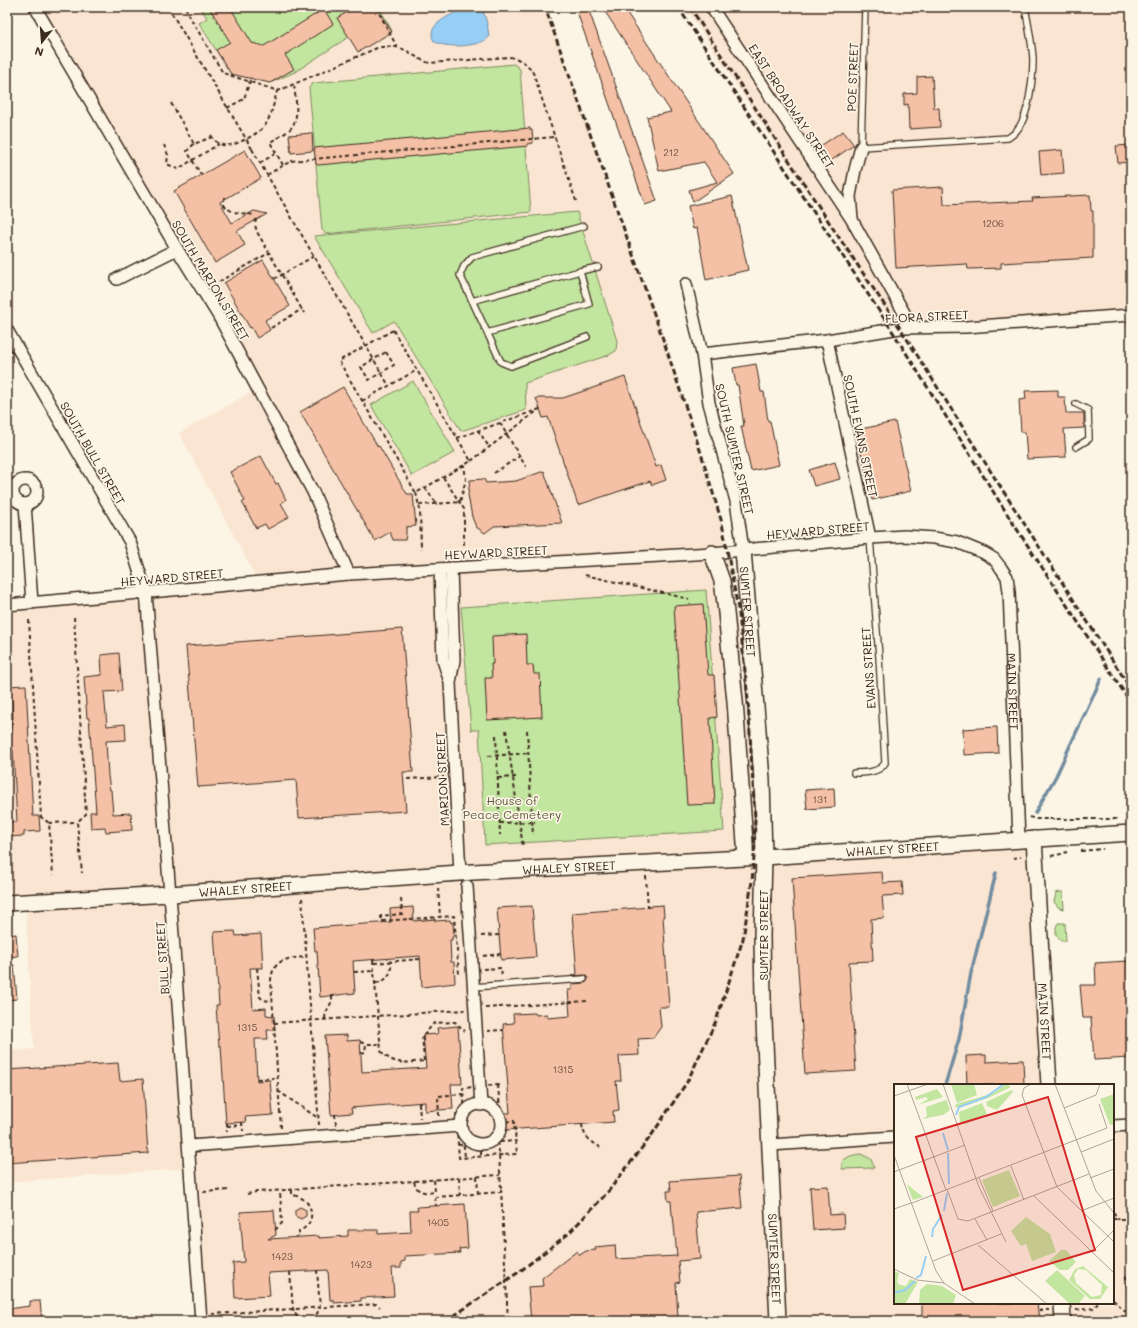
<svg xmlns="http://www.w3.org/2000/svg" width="1138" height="1328" font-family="Mali,sans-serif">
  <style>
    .built { fill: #fae5d2 }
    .green { fill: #c2e59f; stroke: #7e885e }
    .water { fill: #97cef6; stroke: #728ca0 }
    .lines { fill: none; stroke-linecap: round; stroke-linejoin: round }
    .stream { stroke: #728ca0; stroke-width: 3.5 }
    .building { fill: #f5c1a6; stroke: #3b2a1e }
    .lane-casing { stroke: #3b2a1e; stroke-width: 8 }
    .street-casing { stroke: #3b2a1e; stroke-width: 14 }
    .secondary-casing { stroke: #3b2a1e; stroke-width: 18 }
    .path { stroke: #3b2a1e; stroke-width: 2; stroke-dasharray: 4 3; stroke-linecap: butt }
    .lane { stroke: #fcf5e5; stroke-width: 5.5 }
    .street { stroke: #fcf5e5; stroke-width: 11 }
    .secondary { stroke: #fcf5e5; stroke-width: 15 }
    .rail { stroke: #3b2a1e; stroke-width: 3; stroke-dasharray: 6 3; stroke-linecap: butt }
    .path-bridge { stroke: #3b2a1e; stroke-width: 2; stroke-dasharray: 4 3; stroke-linecap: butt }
    .labels { text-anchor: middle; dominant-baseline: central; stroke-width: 3.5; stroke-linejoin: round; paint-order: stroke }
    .number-label { font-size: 10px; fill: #6a5040 }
    .street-label { font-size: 12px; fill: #3b2a1e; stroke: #fcf5e5 }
    .park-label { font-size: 12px; fill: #5d593e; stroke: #fcf5e5 }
    .inset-river { fill: none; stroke: #97cef6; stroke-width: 2 }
    .inset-road { fill: none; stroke: #afa495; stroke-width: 1 }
    .view { fill: #d62828; fill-opacity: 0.15; stroke: #d62828; stroke-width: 2 }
    .inset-edge { fill: none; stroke: #3b2a1e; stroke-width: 2 }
  </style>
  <rect width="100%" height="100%" fill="#fcf5e5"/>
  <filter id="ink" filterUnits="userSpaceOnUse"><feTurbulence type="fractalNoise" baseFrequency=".025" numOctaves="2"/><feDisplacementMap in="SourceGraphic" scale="8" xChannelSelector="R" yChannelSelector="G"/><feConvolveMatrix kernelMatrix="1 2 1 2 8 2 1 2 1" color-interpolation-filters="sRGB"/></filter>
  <g filter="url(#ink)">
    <path class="built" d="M41 7H546L571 76 613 206 661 328 722 528 737 623 754 799 758 858 1036 844 1050 1085H895V1303H1113V1125L1131 1124V1321H205L193 1168 7 1182V1051L34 1049 25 899H7V600L260 585 179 433 258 388Z
      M685 7H940L941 11 1025 10 1028 7H1131V316L896 328Z"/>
    <path class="green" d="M200 7H379L392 31 359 51 350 36 295 72 270 83 251 77 231 74 199 23 207 18Z
      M514 64 520 69 531 212 326 234 322 230 309 88 313 83Z
      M577 212 617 341 616 351 609 355 525 383 526 410 461 431 394 321 373 333 314 236Z
      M413 381 455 452 412 476 371 405Z
      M706 590 724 831 485 845 479 730H471L461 607Z
      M1060 892H1063L1064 909 1059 908 1054 902 1056 893Z
      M1058 923H1065L1066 941H1061L1056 936V927Z
      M861 1154 871 1159 874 1168 842 1169V1162C847 1156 853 1155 861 1154Z
      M722 1315 735 1318H746L748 1321H715Z"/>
    <path class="water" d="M466 7H481C486 17 488 26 489 37 481 47 444 49 434 41 424 24 454 14 466 7Z"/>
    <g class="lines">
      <path class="stream" d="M1127 649 1131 647
        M1035 813 1056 776 1101 679
        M945 1085 959 1039 971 973 996 873"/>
    </g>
    <path class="building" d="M209 7H230L252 43 264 46 324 9 333 24 285 55 294 69 270 83 231 74 216 50 230 42Z
      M356 7H376L392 32 358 52 337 18Z
      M602 7H623L734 174 693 202 689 190 717 182 704 162 659 171 647 117 671 112Z
      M588 8 657 201 645 205 577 12Z
      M932 76 934 108H939L940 127 909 129 908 104 904 105V94L917 93V77Z
      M530 128V130H532L533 143 527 144 528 146 318 165 316 164 314 148Z
      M843 131 854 145 829 162 819 147Z
      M312 133 313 151 291 153 289 135Z
      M1131 145V162L1118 163 1116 146Z
      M245 150 261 178 220 202 232 223 254 211 267 214 237 231 245 245 215 263 174 191Z
      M1062 150 1064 173 1041 175 1039 152Z
      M943 187 944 205 1033 201 1032 198 1090 195 1091 211H1093V258L1001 263V268L968 269 967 264 896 268 892 190Z
      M732 196 748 270 706 280 697 228 693 229 688 206Z
      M263 260 290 306 265 320 270 330 257 338 251 327 250 328 224 283Z
      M756 364 761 392H764L768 421H770L779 465 751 471 741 426H744L738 385H736L733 368Z
      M625 377 656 467 661 465 666 480 652 485 650 481 578 505 548 417 543 418 536 398H563Z
      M343 387 378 447 379 446 407 494H413L416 526 406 527V535L405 540H393L390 532 375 541 300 412Z
      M1058 390V397H1065L1066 413H1084V428L1064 429 1066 457 1027 459 1025 432H1021L1019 400 1026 399 1025 391Z
      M895 422 911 491 872 500 856 430Z
      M261 456 276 484 278 483 286 500 281 503 289 517 268 529 265 524 256 528 242 502 245 501 230 472Z
      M835 462 840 479 814 486 809 470Z
      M544 471 562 523 494 526 485 533 476 527 472 517 468 495 470 480 484 479 486 483 516 481Z
      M703 604 708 675H714L716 702 717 717 710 718 715 804 687 805 674 606Z
      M402 629 413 772H403L406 811 299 818 296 780 198 787 186 646Z
      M526 634 527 665H533L534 674H540L542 717 487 720 485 678H492L491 664H493L492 636Z
      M119 653 122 691 104 692 107 726 125 724 126 740 106 741 108 776 110 790H111L113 814 131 813 132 830 106 832 105 827 91 828 90 812H96L89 718H87L84 677 102 675 101 655Z
      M26 685 33 816H39L40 831 24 832V836L7 837V822H17L13 750H7V734H12L11 719H13L12 700H7V686Z
      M997 727 998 753 964 755 963 729Z
      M834 788 835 807 807 809 805 790Z
      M882 872 883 883 902 882 903 895 882 896 884 918 871 919 873 961 849 962 856 1071 805 1074 792 878Z
      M663 905 664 916H663L669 1007H659L661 1027 653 1038 638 1039 639 1055 619 1056 621 1081H616L619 1110 613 1111 614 1122 506 1130 504 1113H510L503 1024 514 1023 513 1014 535 1013 536 1015 547 1014V1018L570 1016 568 990H572V984L585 983 588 980V977L585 975 571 976 577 974 572 913 651 907V906Z
      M532 906 536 957 501 960 497 908Z
      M413 907 414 921 435 919V921L450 920 451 923 453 922 454 936 452 937V940H450L451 962H454L455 983 422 987 420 956 353 961 355 993 320 997 317 951H315L313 928 391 922 390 909Z
      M235 931 236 936 261 934 263 968H250L253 1009 266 1008V1015L274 1016 275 1030H267L268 1039H255L257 1081 270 1080 273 1115 245 1117 246 1122 226 1123 221 1046H219L218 1033 216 1005H219L214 932Z
      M16 934 18 956 7 957V935Z
      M1128 961 1129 981H1131V1058L1094 1060 1091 1018H1083L1080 985H1096L1095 963Z
      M7 965H14L17 999 7 1000Z
      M458 1026 462 1084H451L453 1109 425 1111V1102L351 1108 352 1113 331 1115 325 1036 347 1035V1041L360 1040 362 1072 426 1068 423 1035 438 1034 437 1028Z
      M986 1055V1062L1023 1060 1024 1085H967L966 1056Z
      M118 1063 120 1081 143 1079 148 1153 7 1163V1070Z
      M739 1176 742 1208 696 1212 700 1259 678 1261 680 1282 676 1283 678 1317 623 1321H531L528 1287 543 1286 542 1278 577 1251 580 1255 586 1251 596 1250 595 1247 615 1245 616 1259 677 1256 673 1215H672L671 1201H668L667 1191H671L670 1181Z
      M828 1186 830 1215 843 1214 844 1228 813 1230 810 1187Z
      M465 1204 468 1248 459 1249 460 1253 405 1256V1261L401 1262V1268H392L394 1296 361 1298V1301L334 1303V1300H330L328 1270 268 1273 270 1296 235 1298 233 1263 244 1262 240 1212 274 1210 276 1235 268 1239 319 1236V1238L348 1236V1230H378V1234L411 1232 410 1211H418L417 1207Z
      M300 1207 306 1210V1216L301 1219 295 1216V1210Z
      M30 1301H40L42 1321H7V1309L30 1306Z
      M922 1303H1037L1039 1321H922Z"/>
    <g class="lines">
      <g class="lane-casing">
        <path id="lane" d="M865 7 861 147 1008 138C1011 136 1015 133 1017 130 1029 116 1033 78 1033 59 1032 42 1028 24 1025 7
          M584 226 472 257 464 266 460 275 501 362 511 366 587 337
          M580 271 598 267
          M472 301 580 271 589 304 487 333
          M1076 404 1088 410 1089 439 1076 447
          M854 773C864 773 879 773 885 763L879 657 870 538
          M473 987 584 979"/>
      </g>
      <g class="street-casing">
        <g id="street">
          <path d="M35 7 177 249 218 315 313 492 349 574"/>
          <path d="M711 7 852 220 912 327"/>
          <path d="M852 219 850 196 855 170 861 147"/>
          <path d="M117 279 177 249"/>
          <path d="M686 284 702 354 709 403 736 501 743 550"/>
          <path d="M7 330 130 542 146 592 170 894 201 1321"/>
          <path d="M827 340 870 538"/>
          <path d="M702 354 827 340 900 328 966 327 1131 315"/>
          <circle cx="25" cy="492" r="12"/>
          <path d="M25 504 32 603"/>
          <path d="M451 568 454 660 450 683 460 873"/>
          <path d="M440 569 443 660 449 679"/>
          <path id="s1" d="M7 605 349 574 712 553 870 538 905 536 934 538 957 542 984 553 994 559 1001 568 1007 577 1009 591 1019 840"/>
          <path d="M467 886 481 1105"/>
          <circle cx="481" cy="1124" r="20"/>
          <path d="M1113 1126 1131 1125"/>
          <path d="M770 1145 895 1137"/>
          <path d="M189 1146 461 1126"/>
        </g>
      </g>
      <g class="secondary-casing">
        <g id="secondary">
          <path id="s2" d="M743 550 762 779 764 857 762 936 763 1000 778 1321"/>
          <path d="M712 553 722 581 725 603 735 701 746 857"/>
          <path id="s3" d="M1034 839 1049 1085"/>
          <path id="s4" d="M7 903 170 894 473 872 764 857 1131 833"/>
          <path d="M1062 1303 1063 1321"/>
        </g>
      </g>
      <path class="path" d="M186 7 187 12 223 73 278 91 377 48C389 45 400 46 410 53 417 57 422 61 430 63L508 57C520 58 529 64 534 75L576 201
        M376 7 397 47
        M171 103 194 144 212 137
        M227 108 244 99 251 77
        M211 135C214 140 217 144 223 145 233 148 261 133 266 124 272 114 274 102 277 91
        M194 144 187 151 201 175
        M164 145 168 155 167 164 178 169 219 144
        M252 149 389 386
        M260 163 276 153
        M283 165 270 142C276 139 283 135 289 130 301 120 295 98 294 84
        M267 175 291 161 554 137
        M224 197V205C232 215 242 212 253 215
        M256 219 255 225 257 232 304 313
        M274 279 314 256
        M213 285 269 253
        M271 328 302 309
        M393 330 471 461 416 493 339 361Z
        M386 352 394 365 369 380 361 367Z
        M362 401 417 370
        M500 423 526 467
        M478 430 489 447
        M457 438 540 409
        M471 461 537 411
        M494 473 520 456
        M443 477 464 509V546
        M425 488 437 504
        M416 493 420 510 421 549
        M419 505 460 502 466 479 464 465
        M585 575 689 599
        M74 617 86 814 77 822 82 873
        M29 620 41 817 49 823 53 875
        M506 730 523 847
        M527 730 533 835
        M496 735 500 835
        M488 756 529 753
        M498 778 516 777
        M407 779 444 777
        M490 800 531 799
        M1029 817 1036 819H1118
        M49 823 77 822
        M499 823 535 822
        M1081 851 1103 849
        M1051 856 1061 854 1067 852
        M1013 858 1021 857
        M646 876 648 908
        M438 888 440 916
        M302 898 319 1125
        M401 899 402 914 381 916V921L454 916 459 974 461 973
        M481 936 499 935
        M483 956 501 954
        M373 960 381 1051C394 1067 407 1062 425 1061
        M374 963 420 959
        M257 968 260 997C264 1001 267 1001 272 1000
        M483 969 501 968 502 977
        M354 972 374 971
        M376 983C388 981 392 973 391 961
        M485 1008 588 1001
        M325 1019C325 1009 333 1005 332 996
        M274 1023 465 1010
        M487 1031 504 1030
        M360 1042 366 1044
        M361 1053 365 1052 366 1044H380
        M424 1061 422 1034H425L434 1023 455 1022 465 1031
        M257 1079 277 1078
        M498 1085 501 1122 514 1121 517 1154 459 1158 456 1114 465 1113 463 1088Z
        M278 1091 318 1118
        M491 1102H499
        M419 1103 420 1118
        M335 1114 336 1125
        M439 1116 438 1096 463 1094
        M242 1122 243 1131
        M227 1123V1132
        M582 1124C583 1136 590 1141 600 1147
        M227 1126 242 1125
        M281 1128 271 980C273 958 289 958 307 957
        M498 1135 501 1189
        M463 1138 465 1157
        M481 1144V1156
        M458 1145 516 1141
        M1113 1150V1160
        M477 1176 478 1194
        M459 1178 460 1195
        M434 1180 435 1192
        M414 1181C416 1193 425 1193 435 1192
        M292 1190V1195C313 1197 319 1223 299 1231V1237
        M203 1192 229 1190
        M247 1194 256 1192 500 1175
        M435 1197 501 1192
        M435 1197 436 1206
        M1113 1212 1119 1219
        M1113 1219H1125
        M275 1230 282 1223 280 1191
        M290 1272 293 1309 299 1321
        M1113 1300 1128 1313
        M1039 1310H1049
        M1076 1310 1094 1308 1098 1303
        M212 1314 376 1304 380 1307
        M313 1321 320 1308 317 1270
        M1130 1321 1129 1320 1126 1275H1131"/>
      <use href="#lane" class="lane"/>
      <use href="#street" class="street"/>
      <use href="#secondary" class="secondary"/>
      <path class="rail" d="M678 7 891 329 1011 520 1131 703
        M690 7 836 233 900 328 998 483 1131 689
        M446 1321 519 1272 568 1234 607 1193 651 1136 687 1082 716 1021 743 939 752 881 754 857 755 818 748 700 739 614 722 523 701 453 664 342 545 7"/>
      <path class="path-bridge" d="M168 7 252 149
        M501 1189 508 1321"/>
    </g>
  </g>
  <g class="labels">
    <g class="number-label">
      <text x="671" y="152">212</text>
      <text x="993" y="223">1206</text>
      <text x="820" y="799">131</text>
      <text x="247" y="1027">1315</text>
      <text x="563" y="1069">1315</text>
      <text x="438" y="1222">1405</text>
      <text x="282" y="1256">1423</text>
      <text x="361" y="1264">1423</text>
    </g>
    <g class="street-label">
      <text transform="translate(852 77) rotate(-88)">POE STREET</text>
      <text transform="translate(792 106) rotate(57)">EAST BROADWAY STREET</text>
      <text transform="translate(211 280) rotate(59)">SOUTH MARION STREET</text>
      <text transform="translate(927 316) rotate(-3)">FLORA STREET</text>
      <text transform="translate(861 436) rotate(78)">SOUTH EVANS STREET</text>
      <text transform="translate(735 449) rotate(77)">SOUTH SUMTER STREET</text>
      <text transform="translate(93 453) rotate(60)">SOUTH BULL STREET</text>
      <text transform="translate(818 530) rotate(-5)">HEYWARD STREET</text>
      <text transform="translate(496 552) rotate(-3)">HEYWARD STREET</text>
      <text transform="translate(172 577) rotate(-5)">HEYWARD STREET</text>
      <text stroke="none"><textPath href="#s2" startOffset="62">SUMTER STREET</textPath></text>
      <text transform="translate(868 668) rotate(-94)">EVANS STREET</text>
      <text stroke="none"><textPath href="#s1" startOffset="1131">MAIN STREET</textPath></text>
      <text transform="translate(442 779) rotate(-93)">MARION STREET</text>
      <text stroke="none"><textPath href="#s4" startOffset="887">WHALEY STREET</textPath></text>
      <text stroke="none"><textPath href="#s4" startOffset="563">WHALEY STREET</textPath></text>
      <text stroke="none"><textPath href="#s4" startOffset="239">WHALEY STREET</textPath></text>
      <text transform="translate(763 935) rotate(-90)">SUMTER STREET</text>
      <text transform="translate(162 958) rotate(-94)">BULL STREET</text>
      <text stroke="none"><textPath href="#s3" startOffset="183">MAIN STREET</textPath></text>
      <text stroke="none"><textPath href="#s2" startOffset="710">SUMTER STREET</textPath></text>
    </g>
    <g class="park-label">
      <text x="512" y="800">House of<tspan x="512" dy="14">Peace Cemetery</tspan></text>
    </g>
  </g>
  <g transform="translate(894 1084)">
    <rect width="220" height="220" fill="#fcf5e5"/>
    <path d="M57 0H80L83 11 63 19ZM112 0 117 3 94 14 65 24 61 23 62 20 100 9ZM43 5 49 13 24 21 34 15 32 13 22 16 21 13ZM118 6 119 8 103 26 93 22 92 18ZM220 10V40L216 41 206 15ZM51 12 56 26 49 31 28 35 33 32 32 23 52 16ZM88 19 93 30 71 40 66 39 65 28ZM115 86 126 112 99 123 88 96ZM13 101H14L29 113 19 116ZM132 133 156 150 162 168 138 177 132 160 127 162 117 147ZM167 166H172L182 178 174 186H166L155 177ZM189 182 214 203 206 215H196L175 196 181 185ZM184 185 192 186 208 201 207 211 198 213 182 199 180 191ZM163 186 191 212 184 220H176L151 197ZM0 187 5 189 3 198 6 201 12 202 16 195 24 198 11 220H0ZM33 200 48 202 62 211 59 220H25L26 206Z" fill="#c2e59f" fill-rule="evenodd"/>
    <path class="inset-river" d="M62 31 65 23 92 13 110 0M49 49 54 66M54 69 55 100M50 127 53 109M38 153 39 145 48 131M22 194 27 191 32 172M0 209 11 206 21 197"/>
    <path class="inset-road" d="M13 0 52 106M49 0 85 103 112 158M137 0 130 4 128 11 163 103 220 158M161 0 202 107 220 129M0 12 34 0M170 24 202 11 206 0M187 68 220 55M0 71 42 187 50 199 81 220M117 82 130 116M0 88 71 61M85 94 99 127M196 94 220 85M53 105 64 135 74 137 195 90M140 112 220 189M18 119 213 44 205 20M0 125 17 119M187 127 220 114M81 135 93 156M84 161 153 220M198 168 220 146M39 177 107 150M0 185 23 196 50 199"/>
    <path class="view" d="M154 13 201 166 69 206 22 53Z"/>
    <rect width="220" height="220" class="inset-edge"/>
  </g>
  <rect width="1138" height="1328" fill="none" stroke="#fcf5e5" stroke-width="24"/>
  <rect x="12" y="12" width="1114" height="1304" fill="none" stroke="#3b2a1e" stroke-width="1.5" filter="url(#ink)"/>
  <g transform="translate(42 42) rotate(197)" stroke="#fcf5e5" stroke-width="3" paint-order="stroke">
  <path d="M0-3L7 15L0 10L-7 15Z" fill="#3b2a1e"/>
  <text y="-6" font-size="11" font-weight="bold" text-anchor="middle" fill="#3b2a1e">N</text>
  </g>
</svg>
